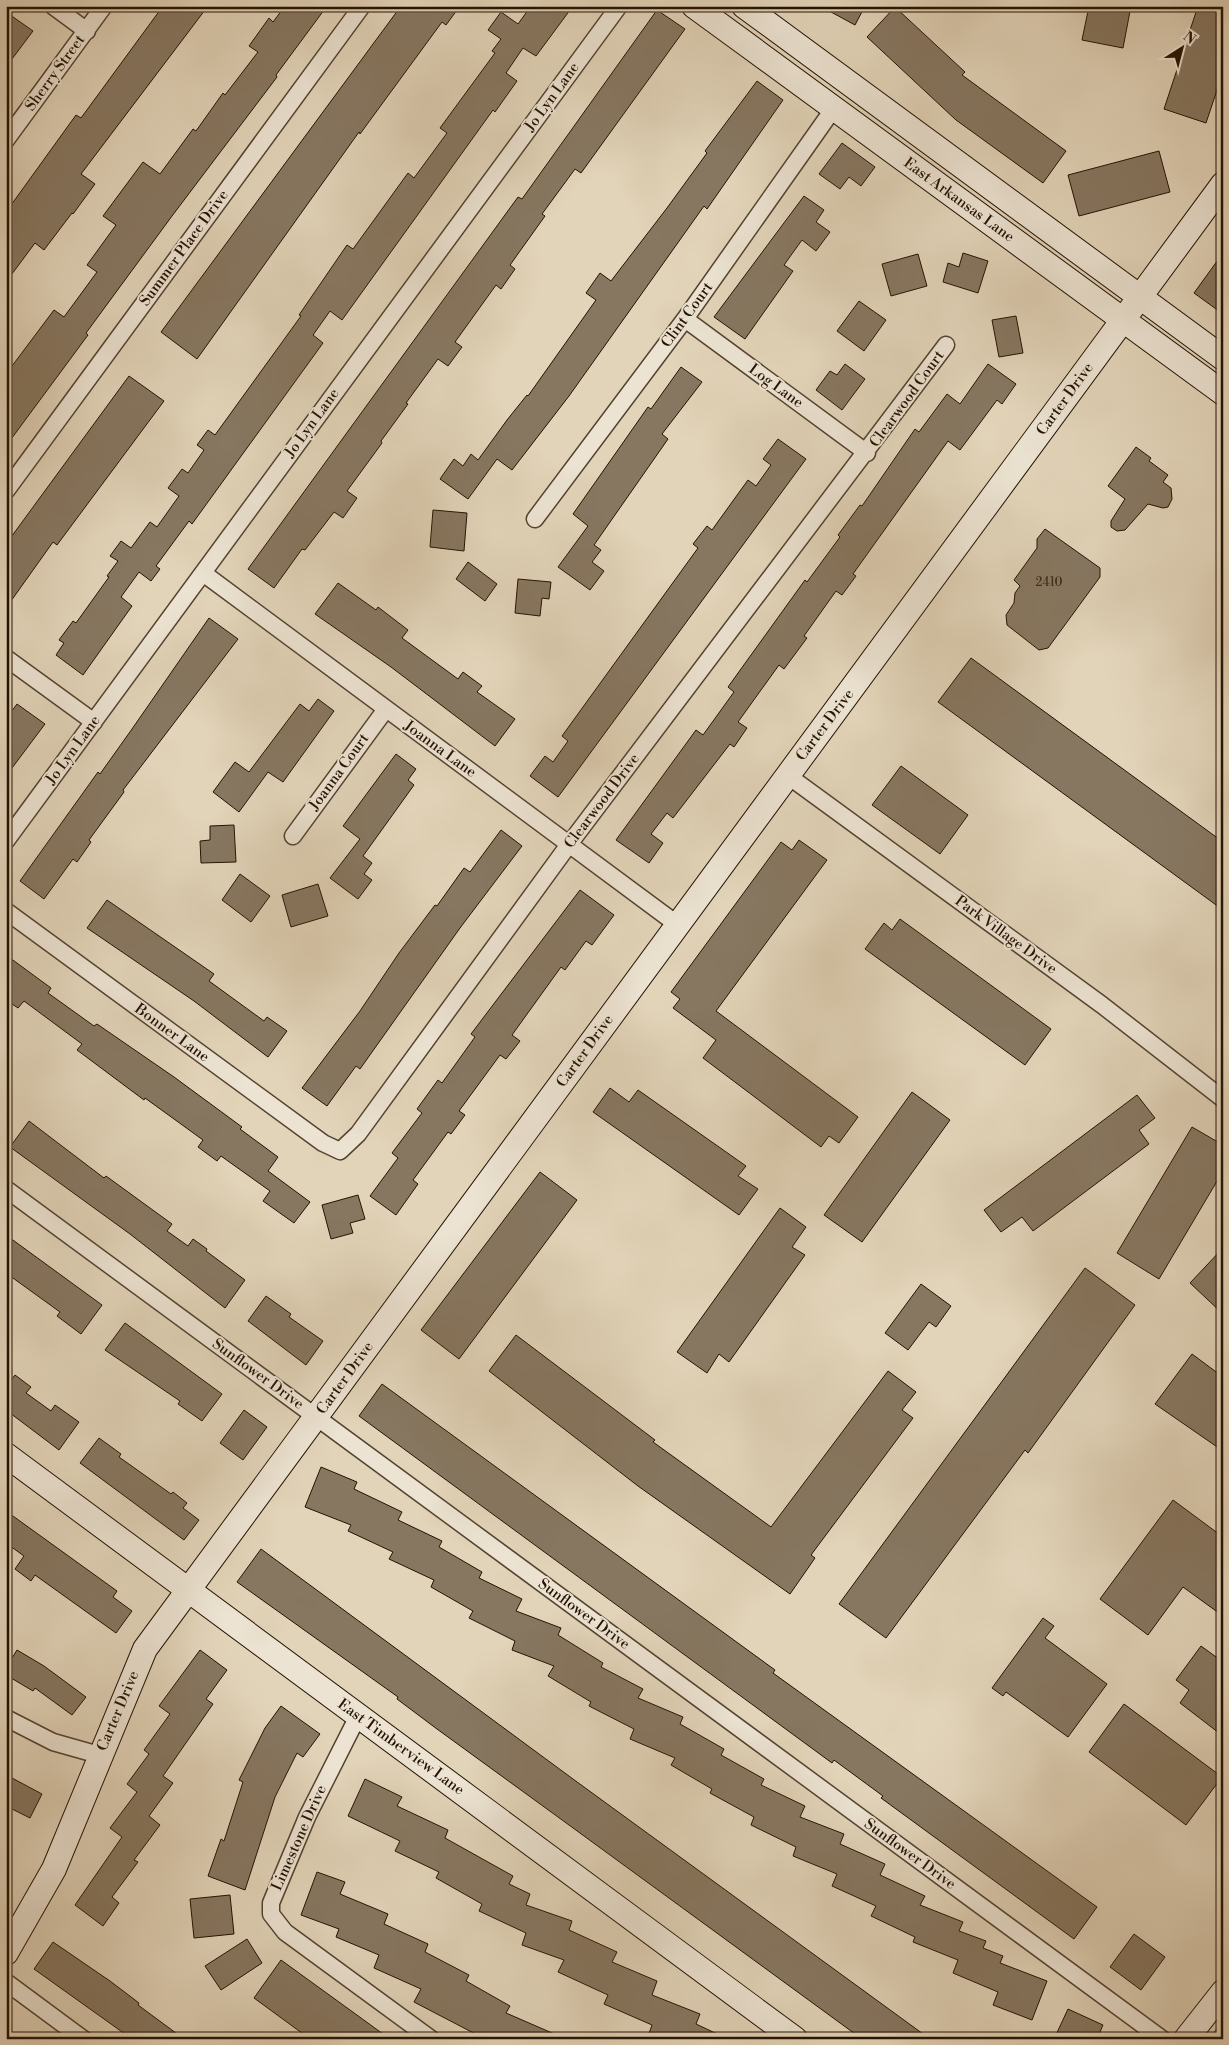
<svg xmlns="http://www.w3.org/2000/svg" width="1229" height="2045" font-family="'Libre Bodoni',serif">
  <style>
    .green { fill: #c2b39a; stroke: #73624e }
    .building { fill: #877761; stroke: #241202 }
    .lines { fill: none; stroke-linecap: round; stroke-linejoin: round }
    .street-casing { stroke: #544230; stroke-width: 19 }
    .secondary-casing { stroke: #241202; stroke-width: 26 }
    .street { stroke: #ece3d2; stroke-width: 16 }
    .secondary { stroke: #ece3d2; stroke-width: 24 }
    .labels { text-anchor: middle; dominant-baseline: central; stroke-width: 4; stroke-linejoin: round; paint-order: stroke }
    .number-label { font-size: 12px; fill: #3d2b1a }
    .street-label { font-size: 15px; fill: #241202; stroke: #ece3d2 }
  </style>
  <rect width="100%" height="100%" fill="#e2d4b9"/>
  <filter id="stains"><feTurbulence type="fractalNoise" baseFrequency=".004" numOctaves="4"/><feColorMatrix values="0 0 0 0 .2 0 0 0 0 .09 0 0 0 0 .02 0 0 0 .5 -.17"/></filter>
  <radialGradient id="worn" r=".72"><stop offset=".6" stop-color="#630" stop-opacity="0"/><stop offset="1" stop-color="#630" stop-opacity=".3"/></radialGradient>
  <path class="green" d="M1223 2020V2039H1209Z"/>
  <path class="building" d="M163 6H208L81 174 95 184 73 214 72 213 44 250 35 243 6 282V212L76 115 81 118Z
    M285 6H327L276 75 277 77 172 216 86 333 88 335 6 446V374L54 310 64 317 97 272 87 265 116 225 103 216 143 162 160 174 193 129 196 131 223 93 225 95 258 52 249 46 269 18 273 22Z
    M401 6H460L446 25 442 22 360 134 359 132 197 359 161 332Z
    M531 6H573L536 56 523 48 506 73 517 81 495 112 493 110 342 320 330 311 313 335 323 343 192 524 189 521 156 566 160 569 151 581 139 572 121 597 132 606 83 675 56 655 64 643 59 640 73 621 76 623 109 577 107 576 118 561 110 556 121 541 131 548 150 522 157 527 179 496 168 488 182 469 188 473 204 450 197 445 208 430 215 435 301 316 299 315 347 245 353 249 408 173 414 178 447 133 440 128 495 53 492 51 501 39 488 30 501 12 518 24Z
    M820 6H865L855 25Z
    M1089 6H1131L1123 48 1082 40Z
    M1198 6H1223V72L1206 123 1164 109Z
    M895 7 965 72 962 75 1066 151 1043 183 956 120 867 37Z
    M657 10 685 29 581 173 575 169 542 214 545 216 510 265 515 269 501 289 496 285 455 342 462 347 448 366 438 359 406 403 408 404 381 441 382 443 347 491 357 498 343 518 334 512 305 550 302 549 274 588 248 569 518 197 522 199Z
    M6 12 33 31 6 67Z
    M757 81 783 100 707 209 704 206 569 396 512 470 497 459 468 499 440 479 454 459 463 466 471 454 478 460 507 420 527 395 528 396 596 300 586 293 600 273 611 281 667 208 707 153 705 151Z
    M842 143 875 167 861 186 849 177 840 189 819 174Z
    M1159 151 1170 192 1079 216 1068 175Z
    M804 196 824 210 816 222 830 232 816 251 802 240 784 265 793 271 745 339 714 317Z
    M963 253 988 261 978 293 943 282 948 263 959 267Z
    M1223 253V314L1194 293Z
    M918 254 927 286 891 296 882 264Z
    M859 301 886 320 864 351 837 331Z
    M1016 316 1023 353 999 357 992 320Z
    M845 364 865 379 842 410 816 390 830 371 837 375Z
    M988 364 1016 384 1002 404 997 400 960 450 948 441 853 574 856 576 842 595 836 591 804 636 807 638 784 669 779 665 738 722 747 728 734 747 730 744 673 818 667 813 651 834 663 843 649 863 616 840 696 730 703 735 734 692 728 687 805 580 807 582 840 537 838 535 860 505 862 506 915 429 919 432 947 394 960 404Z
    M681 367 702 382 662 434 668 439 594 545 601 550 592 562 604 571 590 590 558 567 588 526 573 514 648 407 651 409Z
    M129 376 164 401 57 545 53 542 6 608V544Z
    M778 439 806 459 558 797 530 776 545 756 553 762 568 741 562 736 698 548 693 544 707 526 712 530 748 480 756 486 771 465 763 459Z
    M1136 447 1151 458 1149 461 1168 475 1163 482 1171 488 1172 499 1168 507 1163 508 1148 504 1125 530 1117 531 1111 527V521L1125 499 1108 486Z
    M433 510 467 513 464 551 430 547Z
    M1045 529 1100 568V577L1048 648 1039 650 1007 625 1006 615 1014 603 1015 593 1020 586 1014 580 1037 548V539Z
    M468 562 497 584 485 601 456 579Z
    M518 579 551 582 549 599 542 598 540 616 515 613Z
    M338 583 376 610 378 607 408 630 402 638 458 679 463 672 482 686 477 692 515 719 495 746 391 667 315 614Z
    M209 618 238 639 123 790 124 792 89 840 91 842 77 862 73 859 44 899 20 881 98 772 100 774 132 729Z
    M971 658 1223 842V910L938 702Z
    M318 699 334 711 283 782 268 772 239 812 213 792 235 762 249 772 300 704 309 711Z
    M17 704 45 724 6 776V719Z
    M396 754 416 769 408 780 414 785 363 856 372 863 364 874 372 880 358 899 330 878 360 839 343 826Z
    M901 766 968 815 940 854 872 805Z
    M234 825 236 862 201 863 200 841 210 840V826Z
    M501 830 522 846 460 928 360 1069 356 1066 327 1106 302 1088 360 1011 399 953 435 905 437 906 464 868 470 872Z
    M799 840 827 860 716 1011 858 1117 839 1143 829 1136 821 1147 703 1058 716 1040 673 1008 680 999 671 992 781 842 792 850Z
    M240 874 270 896 251 922 222 900Z
    M318 884 328 916 291 927 282 895Z
    M580 890 614 915 592 945 586 941 565 970 561 967 512 1035 520 1041 506 1059 500 1055 459 1111 465 1115 451 1134 448 1132 413 1180 418 1184 396 1215 370 1196 398 1158 392 1153 422 1113 417 1109 438 1080 442 1083 475 1037 471 1034Z
    M107 900 214 974 209 981 264 1021 267 1017 287 1031 268 1057 194 1001 87 928Z
    M900 919 1051 1029 1025 1065 865 949 884 923 892 930Z
    M6 955 51 988 48 993 94 1026 97 1024 174 1077 242 1127 240 1129 278 1157 268 1171 310 1202 294 1223 263 1201 270 1191 221 1156 217 1161 198 1147 203 1140 145 1098 144 1100 77 1050 82 1044 24 1001 18 1008 6 1000Z
    M610 1088 629 1102 638 1090 746 1166 738 1176 758 1189 739 1215 593 1112Z
    M912 1092 950 1120 862 1242 824 1215Z
    M1137 1095 1155 1118 1139 1130 1149 1144 1033 1231 1022 1217 1001 1232 984 1210Z
    M29 1121 104 1178 106 1176 172 1224 167 1231 188 1246 193 1239 207 1249 206 1251 245 1280 225 1308 130 1234 10 1147Z
    M1192 1127 1223 1145V1171L1159 1279 1117 1253Z
    M540 1172 577 1200 459 1359 421 1330Z
    M358 1195 365 1219 350 1223 353 1233 331 1239 322 1205Z
    M780 1208 806 1227 792 1247 805 1255 729 1362 719 1354 707 1373 677 1352Z
    M6 1235 102 1305 81 1334 57 1316 60 1312 6 1273Z
    M1223 1248V1314L1190 1283Z
    M1085 1268 1135 1305 1028 1453 1025 1450 886 1638 839 1604Z
    M921 1284 951 1306 936 1327 929 1322 908 1350 885 1333Z
    M266 1296 291 1314 289 1317 323 1341 306 1365 248 1321Z
    M125 1323 222 1394 202 1421 178 1404 180 1401 105 1350Z
    M516 1335 655 1440 653 1442 771 1527 888 1371 916 1392 902 1410 913 1418 811 1555 815 1558 790 1594 638 1486 489 1371Z
    M1192 1354 1223 1377V1451L1155 1404Z
    M15 1375 31 1387 26 1393 51 1411 55 1405 79 1422 59 1450 6 1410V1387Z
    M382 1384 775 1670 773 1673 1097 1907 1074 1939 881 1798 883 1796 834 1760 832 1763 359 1416Z
    M244 1410 267 1427 243 1460 220 1443Z
    M99 1438 121 1454 119 1457 171 1494 173 1492 187 1503 183 1508 199 1520 184 1540 80 1463Z
    M321 1467 357 1482 354 1489 402 1512 398 1520 442 1541 439 1547 482 1572 479 1578 522 1599 516 1611 561 1628 558 1635 603 1663 601 1667 643 1689 638 1698 683 1717 680 1724 724 1749 721 1755 764 1779 761 1785 805 1806 800 1817 844 1834 840 1844 885 1864 880 1875 925 1896 920 1905 963 1922 959 1931 986 1941 983 1948 1003 1956 1000 1963 1047 1981 1032 2020 993 2005 998 1992 953 1973 958 1960 913 1942 915 1937 871 1916 876 1906 832 1886 837 1874 793 1856 796 1847 751 1825 754 1817 710 1793 712 1789 671 1765 675 1758 630 1739 634 1729 589 1706 591 1702 548 1676 554 1666 512 1650 515 1641 469 1618 473 1611 431 1587 434 1580 389 1559 393 1552 348 1531 351 1525 305 1507Z
    M1173 1500 1223 1537V1616L1183 1587 1148 1635 1100 1599Z
    M6 1511 117 1591 113 1597 132 1611 116 1633 35 1575 31 1581 15 1569 24 1556 6 1543Z
    M261 1549 573 1779 930 2039H862L558 1817 437 1729 397 1699 398 1697 237 1582Z
    M1043 1618 1054 1626 1045 1638 1107 1684 1068 1737 1006 1692 1003 1696 992 1688Z
    M1201 1646 1223 1662V1736L1180 1703 1189 1690 1176 1680Z
    M17 1650 44 1666 86 1697 72 1715 35 1688 33 1691 6 1675V1668Z
    M200 1650 227 1670 206 1699 213 1704 163 1776 173 1783 149 1816 160 1825 134 1860 138 1862 112 1897 119 1903 103 1926 75 1905 122 1837 110 1828 137 1792 127 1784 149 1754 144 1750 170 1714 159 1706Z
    M1124 1704 1222 1777 1186 1825 1089 1752Z
    M281 1706 320 1734 303 1757 297 1753 275 1797 245 1890 208 1876 221 1839 224 1841 243 1782 239 1780 265 1728Z
    M12 1778 42 1794 30 1818 6 1806V1790Z
    M365 1779 402 1797 397 1806 448 1830 445 1838 513 1876 509 1884 530 1894 526 1905 572 1921 569 1930 617 1952 612 1962 657 1981 652 1995 700 2014 696 2024 728 2039H647L652 2025 604 2004 608 1995 558 1972 564 1960 522 1945 526 1933 479 1911 482 1904 436 1878 439 1872 395 1851 400 1841 348 1816Z
    M317 1872 345 1882 340 1894 388 1914 384 1924 428 1944 425 1952 469 1975 466 1981 510 2006 506 2013 566 2039H485L414 2002 421 1989 374 1968 379 1955 336 1937 339 1929 301 1915Z
    M230 1895 234 1934 194 1938 190 1899Z
    M1134 1934 1165 1957 1141 1990 1110 1967Z
    M247 1939 262 1963 221 1990 205 1966Z
    M53 1942 110 1981 139 2003 138 2005 184 2039H132L34 1969Z
    M281 1960 361 2018 390 2039H310L254 1998Z
    M1068 2009 1103 2025 1097 2039H1054Z"/>
  <g class="lines">
    <g class="street-casing">
      <path id="street" d="M53 6 87 31
        M6 140 104 6
        M685 319 867 453
        M6 491 362 6
        M535 519 685 319 834 108
        M203 573 678 925
        M6 658 94 722
        M787 775 1102 1005 1223 1099
        M293 836 386 709
        M6 841 619 6
        M6 911 323 1143 340 1151 358 1134 570 843 946 345
        M6 1189 1162 2039
        M358 1716 307 1817 271 1903V1914L285 1932 431 2039
        M6 1718 53 1742 99 1755
        M6 1982 83 2039"/>
    </g>
    <g class="secondary-casing">
      <path id="secondary" d="M694 6 1223 393
        M744 6 1223 358
        M6 1455 795 2039
        M6 1953 54 1869 145 1649 1223 184
        M1186 2039 1223 1992"/>
    </g>
    <use href="#street" class="street"/>
    <use href="#secondary" class="secondary"/>
  </g>
  <g class="labels">
    <g class="number-label">
      <text x="1049" y="582">2410</text>
    </g>
    <g class="street-label">
      <text transform="translate(55 73) rotate(-54)">Sherry Street</text>
      <text transform="translate(552 97) rotate(-54)">Jo Lyn Lane</text>
      <text transform="translate(959 200) rotate(36)">East Arkansas Lane</text>
      <text transform="translate(184 248) rotate(-54)">Summer Place Drive</text>
      <text transform="translate(687 315) rotate(-54)">Clint Court</text>
      <text transform="translate(776 386) rotate(36)">Log Lane</text>
      <text transform="translate(907 399) rotate(-54)">Clearwood Court</text>
      <text transform="translate(1065 399) rotate(-54)">Carter Drive</text>
      <text transform="translate(312 423) rotate(-54)">Jo Lyn Lane</text>
      <text transform="translate(825 725) rotate(-53)">Carter Drive</text>
      <text transform="translate(440 749) rotate(36)">Joanna Lane</text>
      <text transform="translate(73 750) rotate(-54)">Jo Lyn Lane</text>
      <text transform="translate(339 772) rotate(-54)">Joanna Court</text>
      <text transform="translate(602 801) rotate(-53)">Clearwood Drive</text>
      <text transform="translate(1006 935) rotate(36)">Park Village Drive</text>
      <text transform="translate(172 1033) rotate(36)">Bonner Lane</text>
      <text transform="translate(585 1051) rotate(-54)">Carter Drive</text>
      <text transform="translate(258 1374) rotate(36)">Sunflower Drive</text>
      <text transform="translate(345 1378) rotate(-54)">Carter Drive</text>
      <text transform="translate(584 1614) rotate(36)">Sunflower Drive</text>
      <text transform="translate(118 1711) rotate(-67)">Carter Drive</text>
      <text transform="translate(401 1747) rotate(36)">East Timberview Lane</text>
      <text transform="translate(299 1838) rotate(-66)">Limestone Drive</text>
      <text transform="translate(910 1854) rotate(36)">Sunflower Drive</text>
    </g>
  </g>
  <rect width="1229" height="2045" fill="none" stroke="#e2d4b9" stroke-width="25"/>
  <rect x="8" y="8" width="1214" height="2030" fill="none" stroke="#241202" stroke-width="2.5"/>
  <rect x="12" y="12" width="1204" height="2020" fill="none" stroke="#241202"/>
  <g transform="translate(1182 48) rotate(36)" stroke="#ece3d2" stroke-width="4" paint-order="stroke">
  <path d="M0-4L9 19L0 12L-9 19Z" fill="#241202"/>
  <text y="-8" font-size="14" font-weight="bold" text-anchor="middle" fill="#241202">N</text>
  </g>
  <rect width="100%" height="100%" filter="url(#stains)"/>
  <rect width="100%" height="100%" fill="url(#worn)"/>
</svg>
